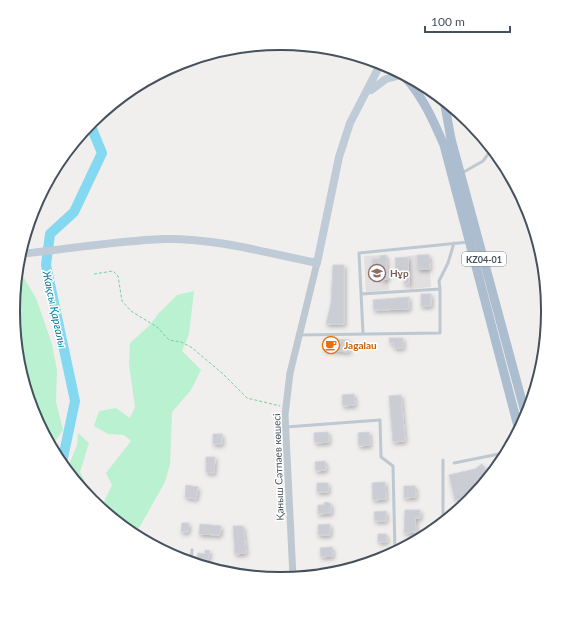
<svg xmlns="http://www.w3.org/2000/svg" width="561" height="622" font-family="Lato,sans-serif">
  <style>
    .commercial { fill: #fdf7e6 }
    .education { fill: #e2dfe0 }
    .green { fill: #baf1d0 }
    .lines { fill: none; stroke-linecap: round; stroke-linejoin: round }
    .river { stroke: #84d9f1; stroke-width: 10 }
    .building { fill: #cacdd3; stroke: #d2d4da; filter: url(#shadow) }
    .path { stroke: #70d1a2; stroke-width: 1; stroke-dasharray: 3 2; stroke-linecap: butt }
    .service { stroke: #bec8d1; stroke-width: 3 }
    .tertiary { stroke: #bec8d1; stroke-width: 7 }
    .secondary { stroke: #c0cbd8; stroke-width: 8 }
    .primary { stroke: #acbdcf; stroke-width: 9 }
    .labels { text-anchor: middle; dominant-baseline: central; stroke-width: 3; stroke-linejoin: round; paint-order: stroke }
    .shield { fill: #fff; stroke: #7d858e; stroke-width: 1 }
    .shield-label { font-size: 9px; font-weight: bold; fill: #45515d }
    .education-label { font-size: 10px; font-weight: bold; fill: #785e54; stroke: #fff; text-anchor: start }
    .food-label { font-size: 10px; font-weight: bold; fill: #c56008; stroke: #fff; text-anchor: start }
    .street-label { font-size: 10px; fill: #45515d; stroke: #fff }
    .water-label { font-size: 11px; font-style: italic; fill: #057ea1; stroke: #fff }
    .rim { fill: none; stroke: #45515d; stroke-width: 2 }
  </style>
  <defs>
    <filter id="shadow"><feDropShadow dx="1.5" dy="2.5" stdDeviation="2" flood-color="#0004"/></filter>
  </defs>
  <rect width="100%" height="100%" fill="#f1eeee"/>
  <path class="commercial" d="M196 564 251 574V576L228 573Z"/>
  <path class="education" d="M429 254 431 287 410 289 408 256Z
    M387 255 389 290 366 292 364 256Z"/>
  <path class="green" d="M76 141C70 165 53 180 40 200 35 208 39 212 30 219 39 190 57 164 76 141Z
    M16 276 24 278 36 298 52 344 57 370 56 402 63 430 51 447 33 413 18 363 13 311Z
    M194 291 189 334 182 351 201 370 191 390 172 412 170 465 165 482 135 535 106 512 104 502 112 485 106 473 131 441 124 435 108 434 94 426 99 411 116 408 130 418 135 407 129 364 130 343 149 326 159 313 177 295Z
    M78 433 89 443 80 472 88 488V496L67 470 77 445Z"/>
  <g class="lines">
    <path class="river" d="M61 463 63 458 75 401 46 265 50 234 74 212 102 153 90 124"/>
  </g>
  <path class="building" d="M386 255 388 279 382 280 381 272H373L372 259H380V256Z
    M417 255H429L430 269H418Z
    M408 257 409 284H404V274L396 272 395 258Z
    M333 265H344V324H326L331 303Z
    M421 294H431V306H421Z
    M409 297V309L374 310 373 300Z
    M389 338H403V348H394V343H390Z
    M324 339 349 340V352L324 350Z
    M354 394 355 405 343 406 342 395Z
    M401 395 405 441 393 442 389 396Z
    M328 432 329 442 315 443 314 433Z
    M369 432 370 445 359 446 358 433Z
    M213 434H222V444H213Z
    M206 457H215L214 473 206 472Z
    M325 461 326 470 316 471 315 462Z
    M482 464 490 476 473 496 455 500 449 475 475 469Z
    M385 482 386 499 373 500 372 483Z
    M317 483H328V492H317Z
    M186 485 198 487 196 499 185 497Z
    M404 486H415L416 497 404 498Z
    M327 502 331 504V513L318 514V505H324V503Z
    M405 510H420V518H415L416 532 404 533Z
    M386 511V521H375L374 512Z
    M182 523H189L188 532H181Z
    M200 524 221 526 220 535 199 534Z
    M330 524V535H318V525Z
    M233 526H243L246 553 235 554Z
    M378 534H386L387 542H378Z
    M332 547 333 556 321 557 320 548Z
    M205 550 210 551 208 560 197 558 198 553 205 554Z
    M332 567 333 573 320 575V568Z"/>
  <g class="lines">
    <path class="path" d="M94 274 113 271 118 276 122 301 131 311 157 327 169 340 181 342 191 347 222 373 247 398 280 406"/>
    <path class="service" d="M462 173 483 161 492 149
      M361 294 440 289
      M363 333 359 253 469 242
      M299 335 440 333V289L439 281 448 263 454 243
      M286 427 380 420 381 457 393 466 395 552
      M499 454 508 450
      M443 460V522
      M454 463 499 454 501 462
      M191 560 192 550
      M190 562 191 560 254 572 259 576"/>
    <path class="tertiary" d="M293 577 285 415 290 373 317 263"/>
    <path class="secondary" d="M371 90 386 79 401 75
      M20 254C67 249 116 241 164 239 216 238 267 253 317 263L339 157 350 123 381 63"/>
    <path class="primary" d="M405 77C423 97 433 120 444 145L519 430
      M444 100 451 139 526 416"/>
  </g>
  <defs>
    <g id="school-ring" transform="scale(0.9)"><circle r="9.5" fill="#fff" stroke="#8d6e63" stroke-width="1.5"/><path d="M0-5L7-2L0 1L-7-2ZM-4 1L0 2.5L4 1V4Q0 6-4 4Z" fill="#8d6e63"/></g>
    <g id="cafe-ring" transform="scale(0.9)"><circle r="9.5" fill="#fff" stroke="#e8710a" stroke-width="1.5"/><path d="M-5.5-4.5H6V0H3Q3 3.5 0 3.5H-2.5Q-5.5 3.5-5.5 0ZM3-3.2v2h1.7v-2ZM-6 4.5H4V6H-6Z" fill="#e8710a"/></g>
  </defs>
  <g fill-rule="evenodd">
    <use href="#school-ring" x="377" y="273"/>
    <use href="#cafe-ring" x="331" y="345"/>
  </g>
  <g class="labels">
    <rect class="shield" x="462" y="252" width="44" height="14" rx="3"/>
    <g class="shield-label">
      <text x="484" y="259">KZ04-01</text>
    </g>
    <g class="education-label">
      <text x="390" y="273">Нұр</text>
    </g>
    <g class="food-label">
      <text x="344" y="345">Jagalau</text>
    </g>
    <g class="street-label">
      <text transform="translate(278 467) rotate(-92)">Қаныш Сәтпаев көшесі</text>
    </g>
    <g class="water-label">
      <text transform="translate(55 309) rotate(78)">Жақсы Қарғалы</text>
    </g>
  </g>
  <path d="M0 0H561V622H0ZM280 50H281A260 260 0 0 1 541 310V312A260 260 0 0 1 281 572H280A260 260 0 0 1 20 312V310A260 260 0 0 1 280 50Z" fill="#fff" fill-rule="evenodd"/>
  <path class="rim" d="M280 50H281A260 260 0 0 1 541 310V312A260 260 0 0 1 281 572H280A260 260 0 0 1 20 312V310A260 260 0 0 1 280 50Z"/>
  <path d="M425 26v6h85v-6" fill="none" stroke="#45515d" stroke-width="2"/>
  <text x="431" y="26" font-size="12" fill="#45515d" stroke="#ffffff" stroke-width="3" paint-order="stroke">100 m</text>
</svg>
